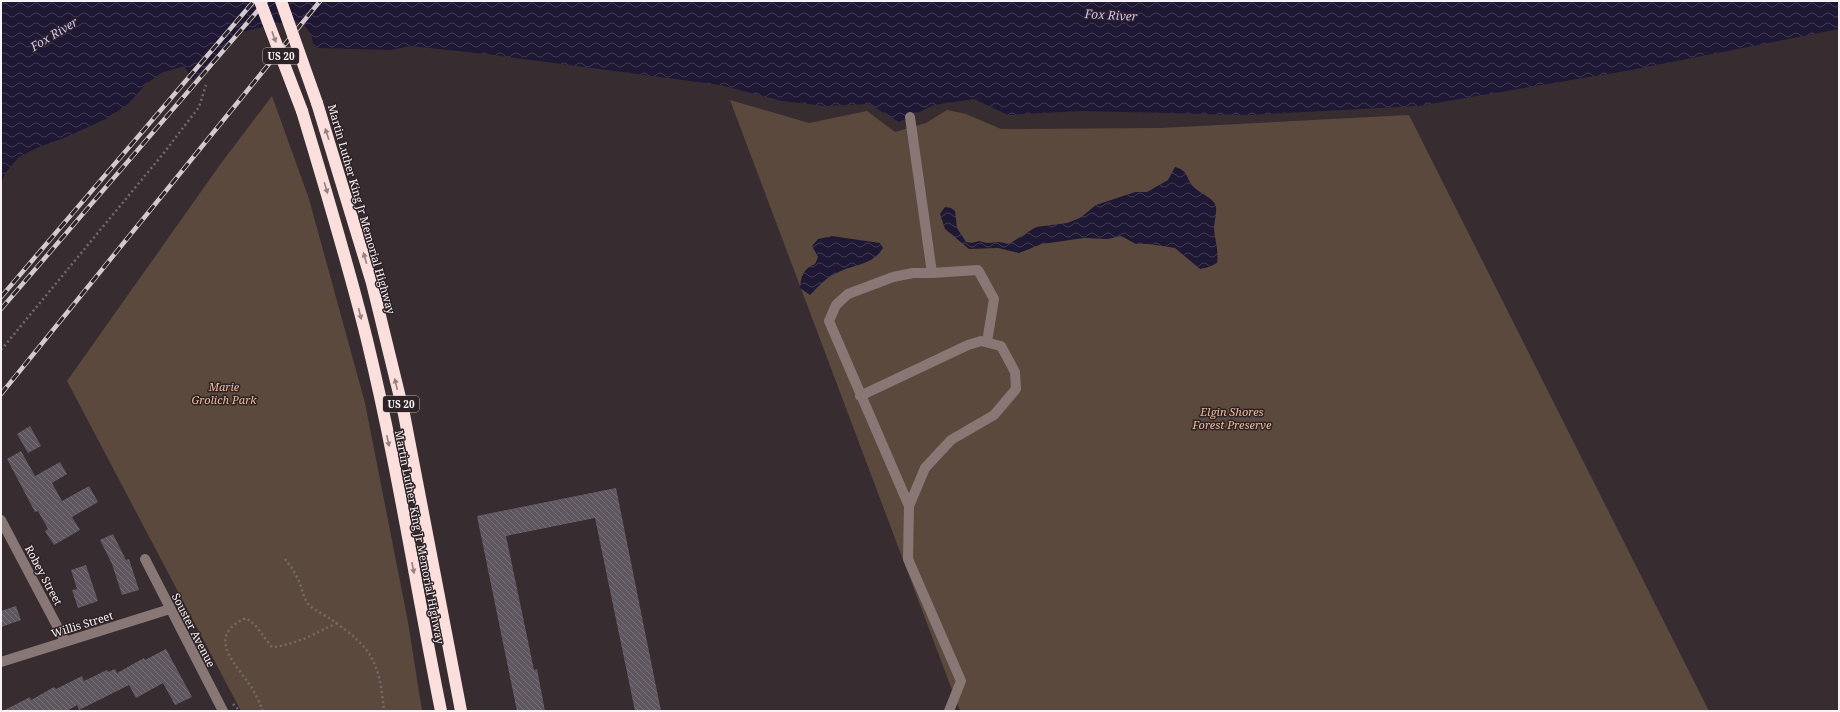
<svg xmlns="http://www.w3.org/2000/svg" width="1840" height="712" font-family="'Noto Serif',serif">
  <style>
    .green { fill: #5c493d }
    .water { fill: url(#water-waves) }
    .building { fill: url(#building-back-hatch) }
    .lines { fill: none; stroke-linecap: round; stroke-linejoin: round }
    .path { stroke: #736a6d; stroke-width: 2.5; stroke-dasharray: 2 3; stroke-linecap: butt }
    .minor { stroke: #897775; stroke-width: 10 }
    .highway { stroke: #fadfdc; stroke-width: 12 }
    .rail-casing { stroke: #d2cacc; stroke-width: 4.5 }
    .rail { stroke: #2d2326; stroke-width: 3; stroke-dasharray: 9; stroke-linecap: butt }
    .highway-bridge { stroke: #fadfdc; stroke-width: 12 }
    .oneway { fill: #948181 }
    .labels { text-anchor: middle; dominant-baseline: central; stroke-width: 3; stroke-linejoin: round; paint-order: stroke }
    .shield { fill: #2d2326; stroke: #bcb4b6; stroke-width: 1 }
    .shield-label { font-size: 10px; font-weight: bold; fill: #f9f2f4 }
    .street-label { font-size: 11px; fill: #f9f2f4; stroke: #2d2326 }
    .park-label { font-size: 11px; font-style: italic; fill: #f2bb95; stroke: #2d2326 }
    .water-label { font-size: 12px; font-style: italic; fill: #cdc1fb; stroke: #2d2326 }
  </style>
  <defs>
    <pattern id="water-waves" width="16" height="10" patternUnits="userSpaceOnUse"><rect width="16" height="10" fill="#1f1834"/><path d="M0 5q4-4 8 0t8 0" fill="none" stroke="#403a52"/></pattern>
    <pattern id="building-back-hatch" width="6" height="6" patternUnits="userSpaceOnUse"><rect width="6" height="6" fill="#5f575f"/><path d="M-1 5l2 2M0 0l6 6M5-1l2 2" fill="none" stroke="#777077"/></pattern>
  </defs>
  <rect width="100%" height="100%" fill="#372c30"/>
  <path class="green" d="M272 96 309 199 365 403 408 622 422 711H241L67 381 222 162Z
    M730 100 809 123 867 111 895 132 926 123 947 110 966 114 1001 129 1161 128 1409 115 1709 711H960Z"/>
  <path class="water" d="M1 1H1839V29L1631 70 1418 106 1248 115 1081 111 1008 115 974 99 934 105 899 122 869 104 825 106 782 101 720 85 486 54 410 46 391 50 318 48 313 43 311 34 304 25 294 20 237 33 193 80 184 66 161 73 146 84 129 103 108 118 64 138 37 148 19 157 6 172 1 184Z
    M1175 167C1189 171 1185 177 1193 186 1198 193 1215 198 1216 207 1217 213 1214 222 1214 229 1215 241 1219 251 1217 263L1209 267 1200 269 1175 248 1149 244H1136L1121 236 1108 239 1084 238 1042 244 1019 253 998 248 969 249 945 229 940 214 945 207 951 208 955 211 957 228 966 242 972 243 979 241 987 243 999 242 1009 244 1036 227 1067 223 1080 218 1096 205 1135 192H1147L1168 180Z
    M832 236 880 243 883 248C872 266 853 264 837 273 825 278 819 286 810 295L800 288C801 276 803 269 815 264L818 257 812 246 818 239Z"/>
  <path class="building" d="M30 426 41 446 28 453 17 434Z
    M21 451 35 476 60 462 67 474 52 483 62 501 89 486 98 502 72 517 80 530 54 545 45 531 48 529 38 511 35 512 7 459Z
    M616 488 661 711H635L595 518 506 536 534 670 537 669 545 711H517L477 516Z
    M113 534 126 560 129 559 139 590 122 595 112 564 100 540Z
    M86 565 98 601 78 608 72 590 77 589 71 570Z
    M16 606 21 620 1 627V611Z
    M166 649 192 697 175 705 163 683 136 698 129 685 79 710 77 705 67 711H3L30 697 31 700 54 687 56 689 82 676 84 681 107 670 108 672 115 669 117 673 144 658 145 660Z"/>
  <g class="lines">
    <path class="path" d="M1 350 163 154 199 107 206 85
      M285 559C289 565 294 570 297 577 302 585 302 597 309 605 315 611 325 615 332 620 373 649 379 661 384 711
      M233 704 240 711
      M263 711C259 701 254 690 247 681 231 659 208 635 246 618L255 625 272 647C296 645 316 633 337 623"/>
    <path class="minor" d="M932 273 978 270 994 299 987 342
      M860 396 968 345 981 341 1001 346 1015 372 1016 389 994 415 951 440 925 468 909 506 908 559 961 681 949 711
      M909 506 829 321 836 305 848 294 893 277 913 273H932L910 117
      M1 520 65 641
      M145 559 223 711
      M1 662 170 609"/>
    <path class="highway" d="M317 103 372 283 404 414 461 711
      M302 111C325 187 348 263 367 340 397 463 416 588 441 711"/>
    <g class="rail-casing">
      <path id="rail" d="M1 297 254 1
        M1 309 266 1
        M1 394 320 1"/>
    </g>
    <use href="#rail" class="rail"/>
    <path class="highway-bridge" d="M260 1 302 111
      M281 1 317 103"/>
  </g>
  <defs><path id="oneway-solid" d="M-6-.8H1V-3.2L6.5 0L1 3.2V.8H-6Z"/></defs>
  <g class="oneway">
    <use href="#oneway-solid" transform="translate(274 37) rotate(70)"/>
    <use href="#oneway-solid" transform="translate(327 134) rotate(-108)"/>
    <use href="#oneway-solid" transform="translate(326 188) rotate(73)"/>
    <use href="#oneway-solid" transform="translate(365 258) rotate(-106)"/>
    <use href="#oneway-solid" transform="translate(360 314) rotate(76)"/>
    <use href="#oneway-solid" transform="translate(396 384) rotate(-103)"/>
    <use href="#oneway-solid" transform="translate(388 441) rotate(78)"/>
    <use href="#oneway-solid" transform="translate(413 568) rotate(79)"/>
  </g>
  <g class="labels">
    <g class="shield">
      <rect x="263" y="48" width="36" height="16" rx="3"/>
      <rect x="383" y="396" width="36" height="16" rx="3"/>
    </g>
    <g class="shield-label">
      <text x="281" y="56">US 20</text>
      <text x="401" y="404">US 20</text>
    </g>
    <g class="street-label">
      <text transform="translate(362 209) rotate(74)">Martin Luther King Jr Memorial Highway</text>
      <text transform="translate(420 537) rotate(79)">Martin Luther King Jr Memorial Highway</text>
      <text transform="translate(44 575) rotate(62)">Robey Street</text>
      <text transform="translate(82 624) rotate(-17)">Willis Street</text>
      <text transform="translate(194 630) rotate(63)">Souster Avenue</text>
    </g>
    <g class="park-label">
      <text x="224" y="386">Marie<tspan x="224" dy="13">Grolich Park</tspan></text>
      <text x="1232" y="411">Elgin Shores<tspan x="1232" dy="13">Forest Preserve</tspan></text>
    </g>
    <g class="water-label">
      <text transform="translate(1111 15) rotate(3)">Fox River</text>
      <text transform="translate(54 34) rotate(-31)">Fox River</text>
    </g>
  </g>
  <rect width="1840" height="712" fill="none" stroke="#f9f2f4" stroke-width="4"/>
</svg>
